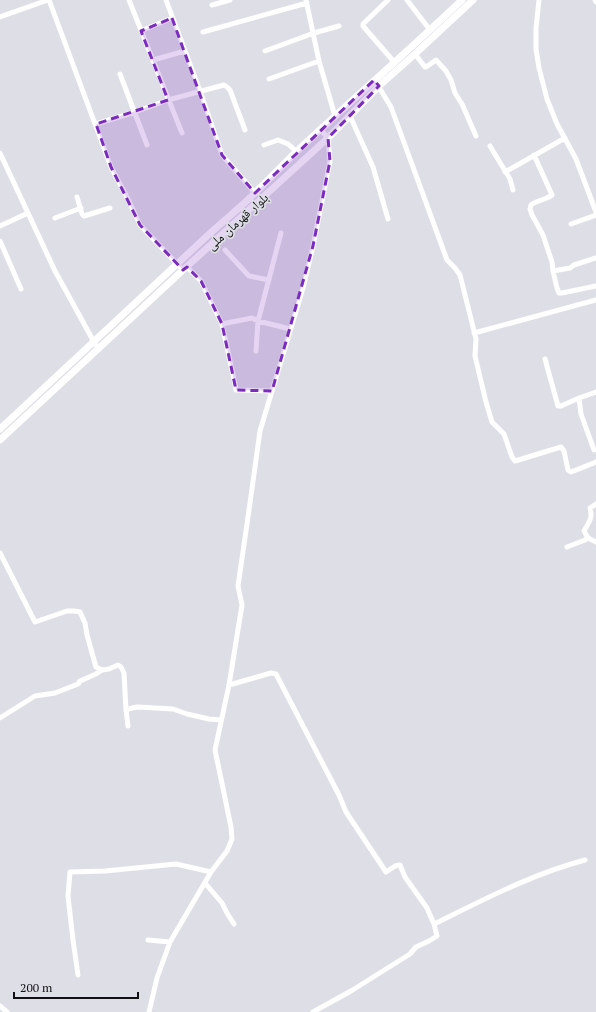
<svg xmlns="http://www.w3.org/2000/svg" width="596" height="1012" font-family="'PT Serif','Noto Naskh Arabic',serif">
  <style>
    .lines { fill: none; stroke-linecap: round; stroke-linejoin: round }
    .minor { stroke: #fff; stroke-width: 5 }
    .highway { stroke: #fff; stroke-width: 7 }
    .marked { fill: #7b2cbf; fill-opacity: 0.2; stroke: #7b2cbf; stroke-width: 3; stroke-dasharray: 8 5; stroke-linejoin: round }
    .labels { text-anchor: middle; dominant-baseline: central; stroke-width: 3.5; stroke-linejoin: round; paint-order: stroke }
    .street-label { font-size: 13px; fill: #101013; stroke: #dedee6 }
  </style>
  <rect width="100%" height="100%" fill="#dedee6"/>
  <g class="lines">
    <path class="minor" d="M49 0 111 167 129 201 140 225 183 270
      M129 0 182 133
      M166 0 200 91 222 155 255 193
      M306 0 319 61 335 116
      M388 0 363 24V26L395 63
      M407 0 430 30
      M539 0 536 28V49L539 68 547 99 557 124 576 159 596 212
      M595 0 596 2
      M212 5 230 0
      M0 17 48 0
      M141 31 172 18
      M203 32 307 3
      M265 51 314 33 339 26
      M415 54 425 67H426L436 60 446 71 451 80 455 93 462 104 476 136
      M153 60 185 51
      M120 74 147 145
      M269 79 319 61
      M377 84 391 107 447 260 455 268 460 275 476 339 475 356 486 402 492 422 504 434 512 457 515 461 561 447 564 451 568 470 571 472 596 462
      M350 116 373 167 388 219
      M96 124 135 112 168 100 224 85 227 87 230 90 245 130
      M264 145 278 140 288 144 297 152
      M490 146 510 179 513 190
      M0 153 55 271 94 342 99 349
      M534 155 552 195C546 200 537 200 531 205L530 209 532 215 543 235 552 262 553 271 557 288 559 293H562L596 286
      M505 172 565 138
      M77 197 82 214 84 216 110 208
      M55 218 81 208
      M571 224 596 215
      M0 226 28 213
      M0 241 21 289
      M225 250 249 276 269 280
      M187 267 201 281 222 324 235 384 236 390 272 391
      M553 271 570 268 574 265 596 258
      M222 324 252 318 258 321 290 329
      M474 333 596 300
      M256 351 258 321 281 233
      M545 359 558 406H561L579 398 596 392
      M579 398 581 414 594 450
      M588 538 584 531C589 521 593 520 590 508L596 504
      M567 547 585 540 588 538 596 542
      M0 553 35 622 67 611H74L80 612 85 623 87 635 96 667 102 670 109 669 118 665 121 667 124 673 126 710 128 726
      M229 685 271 673 276 674 339 795 346 812 386 872 395 866 400 865 405 877 427 908 434 924
      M126 710 132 708 138 707 173 709 187 714 209 719 221 720
      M0 718 35 696 55 693 78 684 80 681 96 674 102 670
      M205 883 222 903 227 913 234 924
      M148 940 170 942
      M78 975 73 940 68 896 70 872 105 871 176 864 211 872
      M0 1006 7 1012
      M149 1012 157 978 170 942 211 872 227 851 232 839 231 827 215 750 229 685 242 605 238 586 250 503 260 431 303 288 313 246 330 161 328 138 321 130
      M313 1012 351 991 410 954 416 947 429 941 437 936 434 924C483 900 532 874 585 860"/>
    <path class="highway" d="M0 429C69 365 138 301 206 237 222 222 240 208 256 192 269 179 283 165 296 152 351 101 407 52 462 0
      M0 440 183 270 328 138 379 86 415 54 473 0"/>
  </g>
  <path class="marked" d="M172 18 222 155 255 193 374 80 379 86 328 138 330 161 313 246 272 391 236 390 222 324 201 281 187 267 183 270 140 225 111 167 96 124 168 100 141 31Z"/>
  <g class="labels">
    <g class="street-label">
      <text transform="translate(237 221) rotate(-42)">بلوار قهرمان ملی</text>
    </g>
  </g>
  <path d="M14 992v6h124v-6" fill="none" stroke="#101013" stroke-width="2"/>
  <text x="20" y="992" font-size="12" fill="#101013" stroke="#dedee6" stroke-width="3" paint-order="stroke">200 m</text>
</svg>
